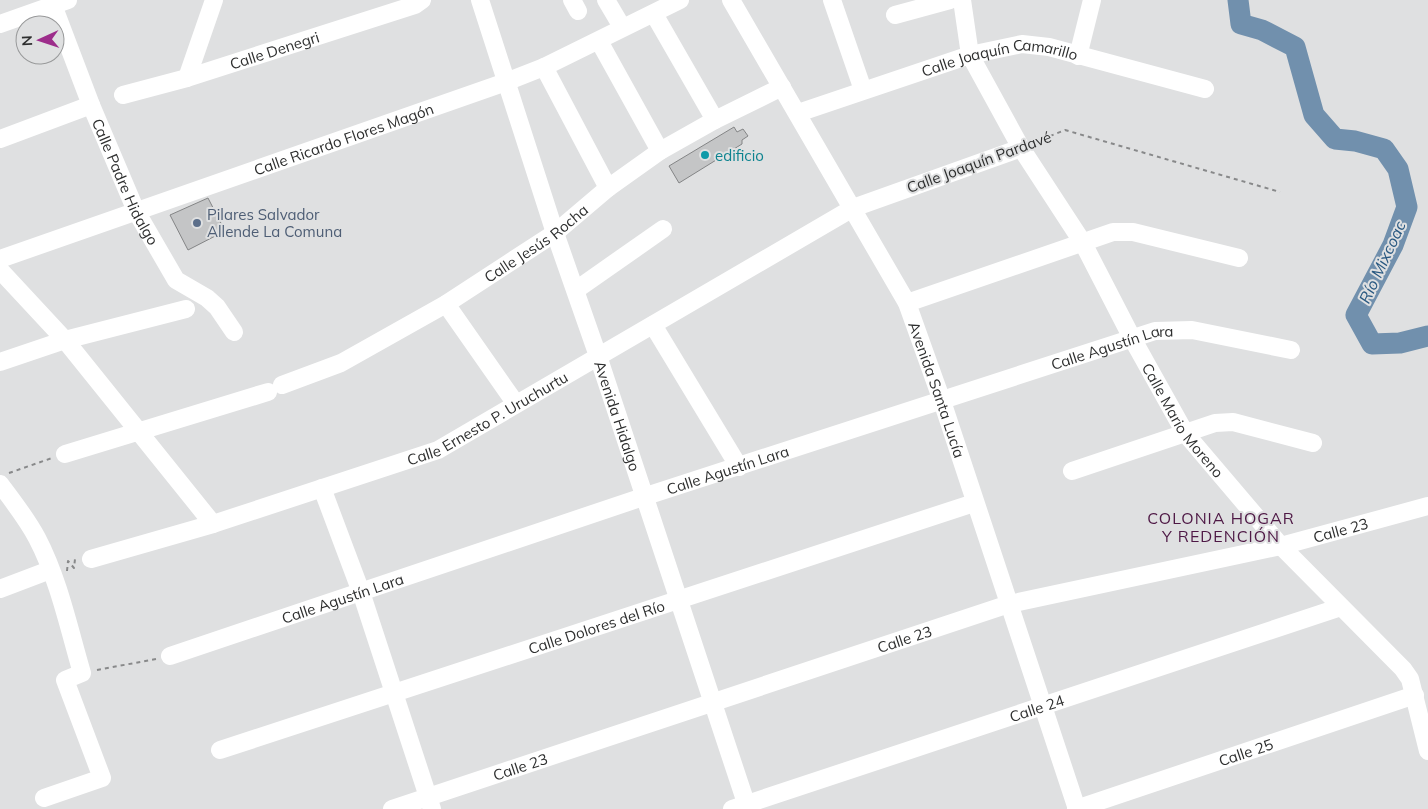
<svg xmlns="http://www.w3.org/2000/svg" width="1428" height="809" font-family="Mulish,sans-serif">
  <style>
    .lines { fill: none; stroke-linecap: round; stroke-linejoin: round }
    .river { stroke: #7190ad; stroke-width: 21 }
    .building { fill: #c4c5c6; stroke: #848586 }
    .path { stroke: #88898a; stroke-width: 2; stroke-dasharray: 4 4; stroke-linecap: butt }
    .minor { stroke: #fff; stroke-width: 18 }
    .culture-dot { fill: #0f9aa8; stroke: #dfe0e1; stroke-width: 2 }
    .service-dot { fill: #5c6f8a; stroke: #dfe0e1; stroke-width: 2 }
    .labels { text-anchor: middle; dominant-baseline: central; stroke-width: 4; stroke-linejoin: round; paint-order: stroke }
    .street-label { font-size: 15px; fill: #2e2f2f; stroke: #dfe0e1 }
    .culture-label { font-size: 15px; fill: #0d838f; stroke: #dfe0e1; text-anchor: start }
    .service-label { font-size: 15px; fill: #4e5e75; stroke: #dfe0e1; text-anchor: start }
    .water-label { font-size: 16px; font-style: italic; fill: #285881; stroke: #dfe0e1 }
    .neighbourhood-label { font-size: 16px; letter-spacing: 1px; fill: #4e1845; stroke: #dfe0e1 }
  </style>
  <rect width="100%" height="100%" fill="#dfe0e1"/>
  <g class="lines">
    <path class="river" d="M1238 0 1241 24 1262 30 1295 47 1314 115 1335 139 1355 141 1384 149 1398 169 1407 207 1393 245 1356 315 1372 344 1400 343 1428 336"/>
  </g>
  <path class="building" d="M734 127 737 132 743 129 748 136 742 140V144L679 183 669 166Z
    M208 198 225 231 188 250 170 215Z"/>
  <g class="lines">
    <path class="path" d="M1035 142 1065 130 1280 192
      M9 473 52 458
      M67 571 68 561 74 568 75 559 76 560
      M97 670 156 659"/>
    <g class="minor">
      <path id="s1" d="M480 0 555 233 598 356 748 809"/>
      <path d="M572 0 578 11"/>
      <path d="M606 0 622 27"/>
      <path id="s2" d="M731 0 907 303 942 401 1077 809"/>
      <path d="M832 0 863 90"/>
      <path id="s3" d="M962 0 970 55 1021 148 1083 243 1132 338 1185 433 1281 546 1403 669 1410 679 1428 751"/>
      <path id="s4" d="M53 5 91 105 136 211 176 280 207 298 217 307 234 332"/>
      <path d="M654 14 715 120"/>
      <path d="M895 15 950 0"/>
      <path d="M0 24 68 0"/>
      <path d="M599 41 660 151"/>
      <path d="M1078 56 1092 0"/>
      <path d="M544 67 608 188"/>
      <path d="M187 78 214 0"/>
      <path id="s5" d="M123 95 187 78 415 5 422 0"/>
      <path id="s6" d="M798 113 970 55 1022 44 1049 47 1205 89"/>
      <path d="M0 139 91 105"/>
      <path id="s7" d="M0 259 506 82 544 67 680 0"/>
      <path d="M0 270 65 340 213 524"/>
      <path d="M576 290 663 229"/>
      <path d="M907 303 1113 232H1133L1239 258"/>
      <path d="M446 304 516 404"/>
      <path d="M653 325 739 467"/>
      <path d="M0 362 65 340 186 309"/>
      <path id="s8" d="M282 385 341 363 446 304 555 233 608 188 660 151 715 120 782 87"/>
      <path d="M65 454 268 392"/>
      <path d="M1072 471 1215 423 1233 422 1313 443"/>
      <path d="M0 484C13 501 27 519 37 538 59 580 69 629 82 673L65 680 102 778 44 798"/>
      <path d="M322 488 361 592 432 809"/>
      <path id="s9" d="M91 559 213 524 438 450 853 208 1021 148"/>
      <path d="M0 589 50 570"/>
      <path id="s10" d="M170 656 643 497 1155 331 1192 330 1291 350"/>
      <path id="s11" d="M220 750 974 503"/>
      <path id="s12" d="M392 809 1009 604 1281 546 1428 506"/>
      <path id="s13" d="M732 809 1341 607"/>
      <path id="s14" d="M1076 809 1415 695"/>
    </g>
  </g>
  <circle class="culture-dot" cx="705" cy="155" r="5"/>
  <circle class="service-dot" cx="197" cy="223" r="5"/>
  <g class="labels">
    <g class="street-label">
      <text stroke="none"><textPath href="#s5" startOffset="158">Calle Denegri</textPath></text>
      <text stroke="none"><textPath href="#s6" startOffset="211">Calle Joaquín Camarillo</textPath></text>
      <text stroke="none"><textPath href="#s7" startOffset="364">Calle Ricardo Flores Magón</textPath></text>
      <text transform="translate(979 162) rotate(-20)">Calle Joaquín Pardavé</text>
      <text stroke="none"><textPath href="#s4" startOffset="191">Calle Padre Hidalgo</textPath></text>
      <text stroke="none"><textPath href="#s8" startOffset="292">Calle Jesús Rocha</textPath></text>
      <text stroke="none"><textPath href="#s10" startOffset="992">Calle Agustín Lara</textPath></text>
      <text stroke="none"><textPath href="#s2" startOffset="442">Avenida Santa Lucía</textPath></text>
      <text stroke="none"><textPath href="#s1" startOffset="438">Avenida Hidalgo</textPath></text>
      <text stroke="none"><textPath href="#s9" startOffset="422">Calle Ernesto P. Uruchurtu</textPath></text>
      <text stroke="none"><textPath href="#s3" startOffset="479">Calle Mario Moreno</textPath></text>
      <text stroke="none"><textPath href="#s10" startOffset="588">Calle Agustín Lara</textPath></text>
      <text stroke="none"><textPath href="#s12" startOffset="990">Calle 23</textPath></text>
      <text stroke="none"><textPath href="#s10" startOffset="182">Calle Agustín Lara</textPath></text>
      <text stroke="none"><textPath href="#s11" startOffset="396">Calle Dolores del Río</textPath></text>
      <text stroke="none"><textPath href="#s12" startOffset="540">Calle 23</textPath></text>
      <text stroke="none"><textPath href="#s13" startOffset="321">Calle 24</textPath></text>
      <text stroke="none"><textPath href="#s14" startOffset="179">Calle 25</textPath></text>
      <text stroke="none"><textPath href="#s12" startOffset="135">Calle 23</textPath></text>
    </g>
    <g class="culture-label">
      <text x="715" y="155">edificio</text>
    </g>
    <g class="service-label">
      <text x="207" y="214">Pilares Salvador<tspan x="207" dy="17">Allende La Comuna</tspan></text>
    </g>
    <g class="water-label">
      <text transform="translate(1382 262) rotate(-65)">Río Mixcoac</text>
    </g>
    <g class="neighbourhood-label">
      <text x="1221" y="518">COLONIA HOGAR<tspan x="1221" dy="18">Y REDENCIÓN</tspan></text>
    </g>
  </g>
  <g transform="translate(40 40) rotate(267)"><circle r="24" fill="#dfe0e1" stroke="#98999a"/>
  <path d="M0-4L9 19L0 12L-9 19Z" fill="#9d2d8b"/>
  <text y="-8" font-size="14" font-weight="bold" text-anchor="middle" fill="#2e2f2f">N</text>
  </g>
</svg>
